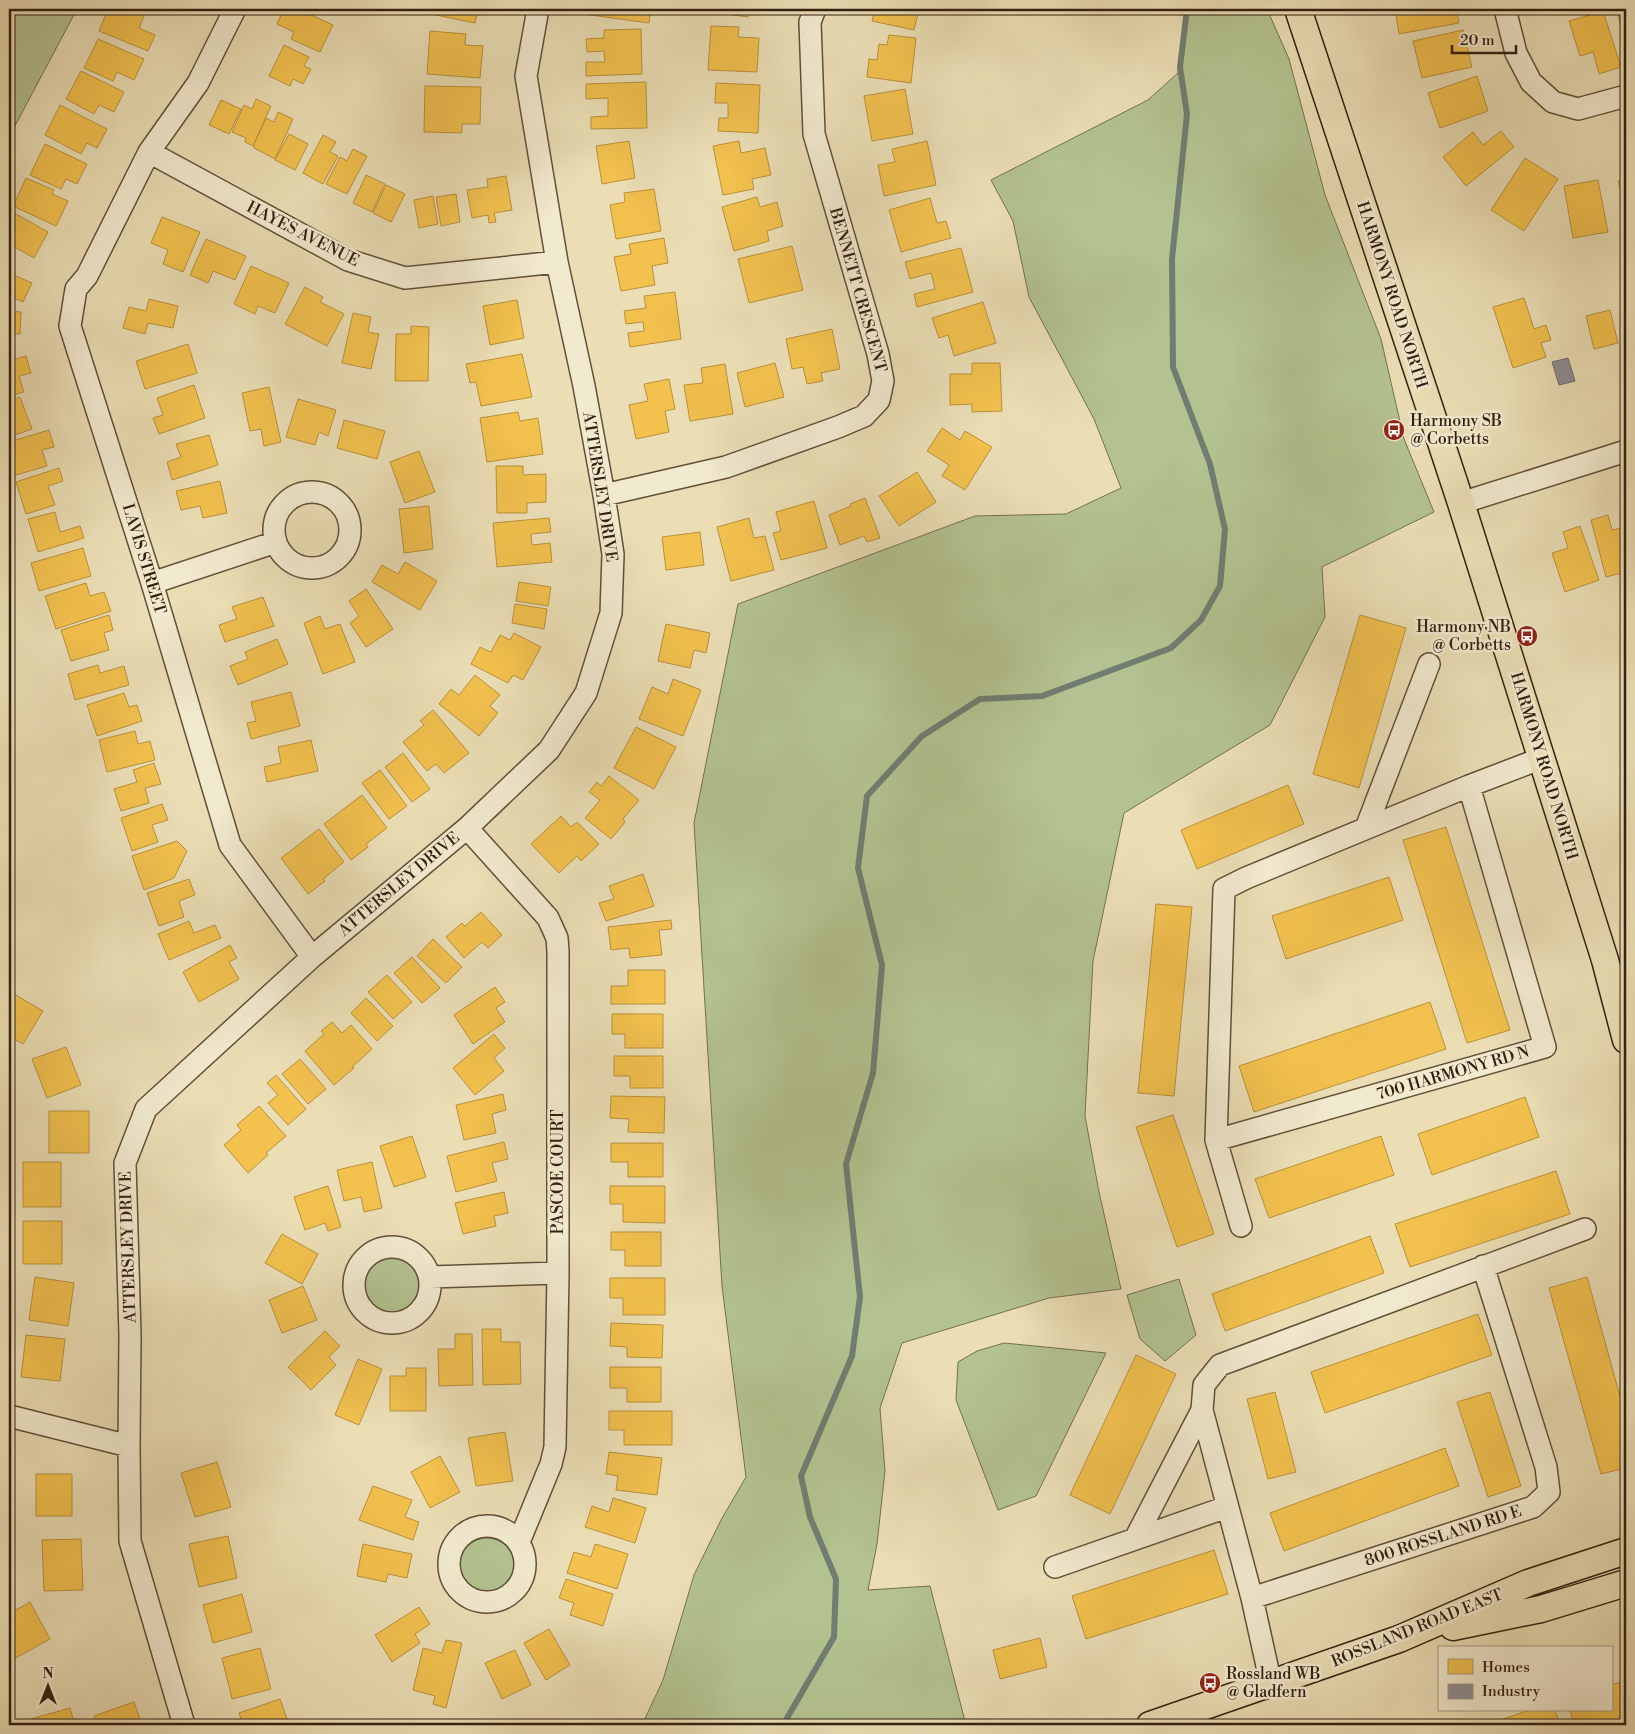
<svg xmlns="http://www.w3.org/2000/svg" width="1635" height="1734" font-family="'Libre Bodoni',serif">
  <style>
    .green { fill: #b3c290; stroke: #737150 }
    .homes { fill: #f2c14e; stroke: #b9913c }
    .industry { fill: #8d8d92; stroke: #726c6b }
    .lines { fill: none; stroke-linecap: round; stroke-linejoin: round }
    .stream { stroke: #707e71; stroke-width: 6 }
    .minor-casing { stroke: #61503a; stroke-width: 24 }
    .major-casing { stroke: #332011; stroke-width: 29 }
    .minor { stroke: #f2eacf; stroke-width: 21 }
    .major { stroke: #ebdeb5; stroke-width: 26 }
    .labels { text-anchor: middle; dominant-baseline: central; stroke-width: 5; stroke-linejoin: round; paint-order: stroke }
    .street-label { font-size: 16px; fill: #332011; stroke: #f2eacf }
    .poi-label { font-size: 16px; fill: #332011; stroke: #f2eacf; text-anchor: start }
  </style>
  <rect width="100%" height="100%" fill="#ebdeb5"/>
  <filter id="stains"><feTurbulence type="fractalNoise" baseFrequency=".004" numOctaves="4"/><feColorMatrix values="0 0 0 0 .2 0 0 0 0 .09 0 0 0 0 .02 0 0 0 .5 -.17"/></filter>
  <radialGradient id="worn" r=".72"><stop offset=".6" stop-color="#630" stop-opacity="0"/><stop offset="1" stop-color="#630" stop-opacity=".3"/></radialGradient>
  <path class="green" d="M9 9H77L9 137Z
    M1187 9H1267L1289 59 1325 195 1381 339 1404 439 1434 512 1322 567 1325 617 1270 725 1124 813 1093 961 1085 1116 1099 1192 1121 1289 1049 1298 902 1343 880 1408 885 1471 877 1544 868 1590 930 1586 966 1725H642L663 1680 694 1575 721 1520 746 1477 722 1286 694 823 738 604 975 516 1066 514 1121 488 1094 419 1029 297 1013 221 991 180 1148 100 1178 73Z
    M365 1285a27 27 0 1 1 54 0a27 27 0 1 1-54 0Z
    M1179 1279 1196 1335 1165 1361 1140 1339 1127 1295Z
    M1004 1343 1106 1353 1036 1496 998 1510 956 1400 958 1362 977 1351Z
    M460 1565a27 27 0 1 1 54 0a27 27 0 1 1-54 0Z"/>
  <path class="homes" d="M108 9H127L144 16 139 28 155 35 148 51 99 31Z
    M284 9H298L333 25 320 52 291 39 294 32 277 24Z
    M326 9H342L339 15Z
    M432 9H478L475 23 431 14Z
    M591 9H651L649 23 590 15Z
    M713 9H766L765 13 749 11 748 17 712 12Z
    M875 9H919L914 30 872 21Z
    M1395 9H1456L1459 23 1399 34Z
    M1616 9H1626V43Z
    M1603 11 1621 67 1599 74 1593 52 1580 56 1569 21Z
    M711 26 739 27 738 37 759 38 757 72 708 70Z
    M641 29 642 74 586 76V62H605L604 51 587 52 586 39 604 38V30Z
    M1463 30 1472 67 1422 78 1413 41Z
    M430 31 466 34 465 45 483 46 480 78 427 74Z
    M889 35 916 38 911 83 867 77 869 59 877 60 879 44 887 45Z
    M98 39 144 59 134 80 117 72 113 81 84 68Z
    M284 45 309 57 304 66 311 69 303 84 293 79 290 86 269 76Z
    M81 71 124 92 114 112 99 105 94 114 66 99Z
    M1477 76 1488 111 1440 128 1428 93Z
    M646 82 647 128 591 129V117L608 116V98L586 99V84Z
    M716 83 760 85 758 133 718 131 719 118H728V103H715Z
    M425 86 481 87 480 124H462V133L424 132Z
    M905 89 913 134 872 141 864 96Z
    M256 99 271 106 253 146 245 142 246 138 232 132 244 105 252 109Z
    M221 100 241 109 229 134 209 125Z
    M60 105 107 129 97 148 87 143 81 154 45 135Z
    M278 112 293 119 275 159 254 148V144L266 118 274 122Z
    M1501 131 1514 147 1466 186 1443 157 1473 132 1483 145Z
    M289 134 308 144 295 170 275 160Z
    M323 135 336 142 330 152 338 156 323 184 303 173Z
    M629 141 635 178 602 184 596 146Z
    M739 141 741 153 765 148 771 175 752 179 754 189 723 195 713 146Z
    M927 141 936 185 884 196 878 165 895 162 892 149Z
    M45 144 87 164 77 184 66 179 61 189 30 175Z
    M353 149 367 156 347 194 326 184 340 157 347 161Z
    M1525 158 1558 179 1524 231 1491 210Z
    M366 175 385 184 372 212 353 203Z
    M506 176 512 210 494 213 496 222 489 223 488 215 472 218 467 190 488 187 487 179Z
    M26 178 54 190 52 194 68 201 56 226 13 206Z
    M1626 179V211L1618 181Z
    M1598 180 1608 232 1573 238 1564 186Z
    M386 185 405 194 391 222 373 213Z
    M654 189 661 231 616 239 610 205 625 202 624 193Z
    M456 194 460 222 441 226 436 197Z
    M433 196 438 224 419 228 414 200Z
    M757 197 760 207 777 202 783 226 767 231 769 241 734 251 722 207Z
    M930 198 937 223 946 221 951 238 901 252 889 210Z
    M9 210 48 232 34 258 9 244Z
    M162 217 200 232 183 272 163 264 168 250 151 243Z
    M664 238 668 263 652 266 655 285 621 291 614 257 631 254 629 244Z
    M206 239 246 256 235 280 213 271 208 283 190 275Z
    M792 246 803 290 749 303 738 259Z
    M961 248 973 292 917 307 914 294 935 289 931 273 910 279 905 262Z
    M251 266 289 283 275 313 258 306 255 314 234 304Z
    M9 273 32 283 23 302 10 296 9 298Z
    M305 287 323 297 320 302 344 314 327 346 285 324Z
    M675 292 681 339 630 347 628 333 644 331 643 322 626 324 624 311 646 308 644 296Z
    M1524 298 1534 329 1546 325 1551 340 1541 343 1546 357 1513 368 1493 307Z
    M149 299 178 306 173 328 148 323 145 334 123 328 129 307 146 311Z
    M517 300 524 338 490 345 483 306Z
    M983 302 996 343 954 356 948 335 939 338 932 318Z
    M1610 310 1618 343 1594 349 1586 316Z
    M9 311 21 312 20 334 9 333Z
    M353 313 371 317 368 332 379 334 371 369 342 363Z
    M411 326 429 327 428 381H395L396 334H411Z
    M832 329 840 369 821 373 823 381 807 384 803 367 792 369 786 339Z
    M188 344 197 373 145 389 136 361Z
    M522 354 532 397 481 406 476 382 470 383 466 364Z
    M26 356 31 373 19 376 24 392 9 396V361Z
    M775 363 784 397 745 407 737 373Z
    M972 363H1000L1002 411 972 412V404L950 405V374H972Z
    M725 364 733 414 690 421 684 385 703 383 701 368Z
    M669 379 675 409 665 411 669 432 636 439 629 405 648 401 644 384Z
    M194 385 205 418 159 434 153 418 163 415 157 398Z
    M269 387 281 442 264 446 261 429 250 431 242 393Z
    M20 397 32 429 9 437V401Z
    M298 399 336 410 328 436 319 432 315 445 286 437Z
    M518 412 520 421 538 418 543 454 487 462 480 418Z
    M344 420 385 431 377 459 337 448Z
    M942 428 960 440 965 431 992 447 965 490 942 476 949 465 927 451Z
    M49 430 54 447 42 450 47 466 9 477V442Z
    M209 435 218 465 172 480 167 462 181 457 176 444Z
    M419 451 435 492 405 503 390 462Z
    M496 466H523V475L546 474V502L527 503V513H497Z
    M59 468 63 481 48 486 55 505 26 514 16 482Z
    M917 472 936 502 899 526 879 496Z
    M220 481 227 513 203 518 200 506 181 510 176 491Z
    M865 498 880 538 867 542 864 536 840 545 829 515 851 506 850 504Z
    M814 501 827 548 781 560 773 533 781 531 776 512Z
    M429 506 433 549 404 553 399 509Z
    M55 512 60 532 80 526 84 538 38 552 28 519Z
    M1608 515 1612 530 1626 527V572L1606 577 1591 520Z
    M549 518 551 532 531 534 532 545 550 543 552 562 497 567 493 523Z
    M749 518 754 538 765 536 774 570 731 581 717 527Z
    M1580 526 1599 580 1565 592 1552 553 1568 548 1563 532Z
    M700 532 704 565 666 570 662 537Z
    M83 548 91 576 39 591 31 563Z
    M405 562 437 581 420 610 372 582 382 565 398 574Z
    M519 582 551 587 548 606 516 601Z
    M86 583 90 596 104 592 111 611 56 629 45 596Z
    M366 589 393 629 366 647 350 623 359 616 349 601Z
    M263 597 274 626 225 642 219 625 237 619 232 607Z
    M515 604 547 609 544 629 512 623Z
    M109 615 113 630 104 633 109 650 71 661 61 630Z
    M1360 615 1406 628 1359 788 1313 774Z
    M320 616 325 629 340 624 355 662 323 674 304 623Z
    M666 624 710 633 706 653 694 650 690 668 658 661Z
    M514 633 541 647 523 680 513 675 508 683 471 664 480 647 491 652 500 635 510 640Z
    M277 639 288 664 238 685 230 666 248 659 245 652Z
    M98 665 100 673 124 666 129 685 75 700 68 674Z
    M475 675 500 695 490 706 498 713 479 736 439 704 451 689 459 695Z
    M673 679 701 690 683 736 639 719 652 687 668 694Z
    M291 692 300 726 251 739 247 723 256 721 251 702Z
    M124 693 129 707 137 705 142 721 97 736 87 705Z
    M433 710 469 753 444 773 436 764 427 771 403 742 424 725 420 721Z
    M636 727 676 747 654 789 614 768Z
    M135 731 138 744 150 741 155 760 107 772 99 740Z
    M311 740 318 771 267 782 264 767 281 763 278 747Z
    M403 753 430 789 412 802 385 767Z
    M154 763 161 784 145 788 149 803 121 811 114 789 137 782 133 770Z
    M380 770 407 806 389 819 362 783Z
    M609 776 639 800 623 819 625 822 611 839 585 818 600 800 589 792 597 782 601 786Z
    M1288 785 1304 824 1197 869 1181 830Z
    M362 795 387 828 366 844 368 847 351 860 324 824Z
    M162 804 168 820 152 825 158 842 132 851 121 818Z
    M561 816 571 827 577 822 599 844 581 861 577 856 559 873 531 844Z
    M1446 827 1510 1030 1467 1043 1403 840Z
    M319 829 344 862 323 879 325 881 308 894 281 858Z
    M177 841 187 851 174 878 144 890 132 856Z
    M643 874 654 906 606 921 599 903 614 899 609 886Z
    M1389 877 1403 920 1286 959 1272 916Z
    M189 879 195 895 179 901 184 917 159 926 147 893Z
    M1156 904 1192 907 1174 1096 1138 1093Z
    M481 912 502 935 488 948 482 942 464 958 446 937 462 923 465 926Z
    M671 920 672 929 659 930 662 955 630 958 629 948 611 950 608 927Z
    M189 921 194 933 215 925 221 938 169 960 158 934Z
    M433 939 462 967 446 983 417 956Z
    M230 945 237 958 229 962 239 979 199 1002 183 972Z
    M412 957 440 988 422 1003 394 973Z
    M628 970H665V1004H611V986H628Z
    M387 975 412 1002 393 1019 368 992Z
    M495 987 505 1002 496 1008 505 1022 473 1044 454 1015Z
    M9 991 43 1011 23 1044 9 1036Z
    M366 998 393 1026 377 1041 351 1013Z
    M1430 1002 1446 1049 1254 1112 1239 1066Z
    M612 1014H663V1048H625V1034H612Z
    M332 1022 342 1033 351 1025 372 1049 352 1067 354 1068 334 1085 305 1051 324 1034 321 1031Z
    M494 1034 505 1048 494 1058 504 1071 475 1095 453 1068Z
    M66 1047 81 1085 47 1098 32 1059Z
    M614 1056H663V1088H630V1076H614Z
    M300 1059 326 1089 308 1104 282 1074Z
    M276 1075 306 1109 288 1125 268 1103 278 1095 267 1083Z
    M503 1094 506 1110 492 1114 496 1133 464 1140 456 1105Z
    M611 1096 665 1097 664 1133 628 1132 629 1119 610 1118Z
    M1525 1097 1539 1137 1432 1175 1418 1134Z
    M259 1106 286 1136 266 1153 268 1155 248 1173 224 1145 241 1130 237 1125Z
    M49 1111H89V1153H49Z
    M1173 1115 1214 1234 1177 1247 1136 1127Z
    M412 1136 426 1177 394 1187 380 1146Z
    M1381 1136 1394 1175 1269 1218 1255 1179Z
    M504 1142 508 1159 492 1163 497 1181 456 1192 447 1156Z
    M611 1143H663V1177H628V1162H611Z
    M23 1162H61V1207H23Z
    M372 1162 382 1208 364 1212 361 1197 344 1201 337 1170Z
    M1556 1171 1570 1214 1410 1267 1395 1224Z
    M328 1186 341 1227 328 1231 325 1223 305 1230 294 1197Z
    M610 1186H665V1223L623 1222V1204H610Z
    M504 1192 508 1213 494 1216 496 1226 463 1234 455 1203Z
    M23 1221H62V1264H23Z
    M611 1232H661V1266H625V1250H611Z
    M282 1234 318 1254 302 1284 265 1263Z
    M1370 1236 1384 1273 1225 1331 1212 1294Z
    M35 1277 74 1283 68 1326 29 1320Z
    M1587 1277 1626 1418V1468L1601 1474 1549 1288Z
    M610 1278H665V1315H623V1298H610Z
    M303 1286 317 1320 282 1333 269 1300Z
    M1478 1314 1492 1355 1325 1413 1311 1372Z
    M611 1323 663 1325 662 1358 627 1357V1347L610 1346Z
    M482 1329H501V1342H520L521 1384 483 1385Z
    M325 1331 340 1346 329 1357 336 1365 311 1390 288 1367Z
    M455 1334H472L473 1385 439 1386 438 1349H455Z
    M26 1335 65 1339 60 1381 21 1377Z
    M1136 1355 1176 1374 1110 1514 1070 1495Z
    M358 1359 382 1369 359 1425 335 1415Z
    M610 1367H661V1402H627V1388H610Z
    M406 1368H426V1411H390V1376H406Z
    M1275 1392 1296 1472 1268 1479 1247 1399Z
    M1490 1392 1521 1486 1488 1497 1457 1402Z
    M609 1411H672V1445H624V1430H609Z
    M505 1432 513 1481 476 1486 468 1438Z
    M1445 1448 1459 1486 1284 1551 1270 1513Z
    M609 1452 662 1458 657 1495 616 1490 618 1476 606 1474Z
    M440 1456 460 1492 430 1508 411 1472Z
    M217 1462 231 1507 195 1517 181 1473Z
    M36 1474H72V1516H36Z
    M373 1486 412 1500 405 1517 419 1522 413 1540 359 1520Z
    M613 1498 646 1508 635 1543 585 1527 592 1506 609 1512Z
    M228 1536 237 1578 199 1587 189 1544Z
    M81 1539 83 1590 44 1591 42 1540Z
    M363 1544 412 1554 407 1578 388 1574 386 1582 357 1576Z
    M595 1544 628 1554 617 1589 567 1573 574 1552 591 1557Z
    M1214 1550 1228 1594 1086 1639 1072 1596Z
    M566 1579 613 1594 603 1626 570 1615 574 1603 559 1598Z
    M242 1594 252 1632 213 1643 203 1605Z
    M30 1602 50 1639 16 1658 9 1646V1614Z
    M419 1607 430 1624 415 1634 420 1643 392 1662 375 1635Z
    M549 1629 570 1665 546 1680 524 1643Z
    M1040 1638 1047 1667 1000 1679 993 1650Z
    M446 1640 462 1643 446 1708 433 1704 435 1696 413 1690 423 1648 442 1653Z
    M260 1648 271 1689 232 1699 222 1658Z
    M515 1650 531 1685 502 1699 485 1663Z
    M1626 1681V1720L1604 1725H1574L1570 1710H1611V1685Z
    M280 1699 289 1725H243L239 1713Z
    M134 1702 142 1725H97L94 1716Z
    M70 1708 75 1725H32L31 1719Z
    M1530 1710H1555L1560 1725H1485Z"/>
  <path class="industry" d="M1568 358 1575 381 1559 385 1552 362Z"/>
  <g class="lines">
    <path class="stream" d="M783 1725 834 1637 836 1579 810 1517 801 1476 852 1356 860 1297 846 1164 873 1073 882 965 858 868 867 796 922 736 980 699 1042 696 1171 648 1201 620 1220 586 1225 529 1210 464 1173 367 1172 259 1187 114 1180 67 1187 9"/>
    <g class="minor-casing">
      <path id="minor" d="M235 9 198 83 149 152 87 276 76 289 70 326 152 583 230 845 312 957
        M1505 9 1516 53 1531 82 1553 102 1578 109 1626 96
        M149 152 348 260 405 278 557 262
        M274 530a38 38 0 1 1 76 0a38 38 0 1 1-76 0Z
        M604 495 726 467 838 427 864 416 879 400 883 381 878 354 814 134 810 22 815 9
        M1461 503 1626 451
        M152 583 276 542
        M467 828 548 918 557 938 558 951V1273L555 1447 551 1464 519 1542
        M1366 828 1429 664
        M1216 1140 1545 1047 1469 786
        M1241 1226 1216 1140 1224 889 1246 878 1469 786 1542 758
        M354 1285a38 38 0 1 1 76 0a38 38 0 1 1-76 0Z
        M430 1277 558 1273
        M9 1416 129 1446
        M449 1564a38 38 0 1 1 76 0a38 38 0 1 1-76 0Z
        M1135 1539 1202 1410
        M1055 1567 1227 1507
        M1252 1598 1533 1507 1549 1492 1546 1467 1483 1266
        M1271 1684 1252 1598 1202 1410 1204 1385 1220 1365 1585 1229
        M184 1725 130 1541 129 1446 130 1335 125 1163 146 1109 312 957 467 828 549 750 586 693 611 613 613 554 604 495 584 386 557 262 526 76 538 9"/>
    </g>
    <g class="major-casing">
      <path id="major" d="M1298 9 1461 503 1605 960 1626 1040
        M1453 1627 1541 1609 1626 1583
        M1150 1725 1399 1639 1528 1583 1626 1551"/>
    </g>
    <use href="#minor" class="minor"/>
    <use href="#major" class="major"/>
  </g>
  <defs>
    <g id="bus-disc" transform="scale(1.125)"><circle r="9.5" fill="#8f2418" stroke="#f2eacf"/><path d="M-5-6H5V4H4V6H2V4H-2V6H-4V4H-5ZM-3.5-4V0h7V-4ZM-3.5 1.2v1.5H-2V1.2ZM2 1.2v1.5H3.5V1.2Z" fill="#fff"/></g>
  </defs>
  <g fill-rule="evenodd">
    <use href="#bus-disc" x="1394" y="430"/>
    <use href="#bus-disc" x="1527" y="636"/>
    <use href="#bus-disc" x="1210" y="1683"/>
  </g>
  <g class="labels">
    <g class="street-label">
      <text transform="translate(303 234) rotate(27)">HAYES AVENUE</text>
      <text transform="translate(858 290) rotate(74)">BENNETT CRESCENT</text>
      <text transform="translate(1392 295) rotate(72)">HARMONY ROAD NORTH</text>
      <text transform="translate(600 487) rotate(81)">ATTERSLEY DRIVE</text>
      <text transform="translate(144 559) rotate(73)">LAVIS STREET</text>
      <text transform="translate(1544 766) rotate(73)">HARMONY ROAD NORTH</text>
      <text transform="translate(399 884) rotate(-40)">ATTERSLEY DRIVE</text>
      <text transform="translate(1453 1073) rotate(-16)">700 HARMONY RD N</text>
      <text transform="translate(558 1172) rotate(-90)">PASCOE COURT</text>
      <text transform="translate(128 1247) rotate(-92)">ATTERSLEY DRIVE</text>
      <text transform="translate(1443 1536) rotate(-18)">800 ROSSLAND RD E</text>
      <text transform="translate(1417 1628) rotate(-22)">ROSSLAND ROAD EAST</text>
    </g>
    <g class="poi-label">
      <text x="1410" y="421">Harmony SB<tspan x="1410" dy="18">@ Corbetts</tspan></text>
      <text x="1511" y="627" text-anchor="end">Harmony NB<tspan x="1511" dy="18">@ Corbetts</tspan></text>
      <text x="1226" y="1674">Rossland WB<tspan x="1226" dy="18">@ Gladfern</tspan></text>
    </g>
  </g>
  <rect width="1635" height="1734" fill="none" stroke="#ebdeb5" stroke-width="30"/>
  <rect x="10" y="10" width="1615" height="1714" fill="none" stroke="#332011" stroke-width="2.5"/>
  <rect x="15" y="15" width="1605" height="1704" fill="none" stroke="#332011"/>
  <rect x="1438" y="1646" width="175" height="65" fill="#f2eacf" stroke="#a69983"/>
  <rect x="1448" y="1659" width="25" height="15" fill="#f2c14e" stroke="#a69983"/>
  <text x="1482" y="1672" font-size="15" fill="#332011">Homes</text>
  <rect x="1448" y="1684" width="25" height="15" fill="#8d8d92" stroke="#a69983"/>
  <text x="1482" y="1696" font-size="15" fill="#332011">Industry</text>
  <g transform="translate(48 1686)" stroke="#f2eacf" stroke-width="4" paint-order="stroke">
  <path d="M0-4L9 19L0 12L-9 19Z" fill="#332011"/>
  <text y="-8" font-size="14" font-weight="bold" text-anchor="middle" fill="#332011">N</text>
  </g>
  <path d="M1452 45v8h64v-8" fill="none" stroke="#332011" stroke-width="2.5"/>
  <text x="1460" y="45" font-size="15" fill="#332011" stroke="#f2eacf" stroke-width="4" paint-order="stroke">20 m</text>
  <rect width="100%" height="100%" filter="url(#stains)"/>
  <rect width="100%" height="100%" fill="url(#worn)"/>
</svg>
